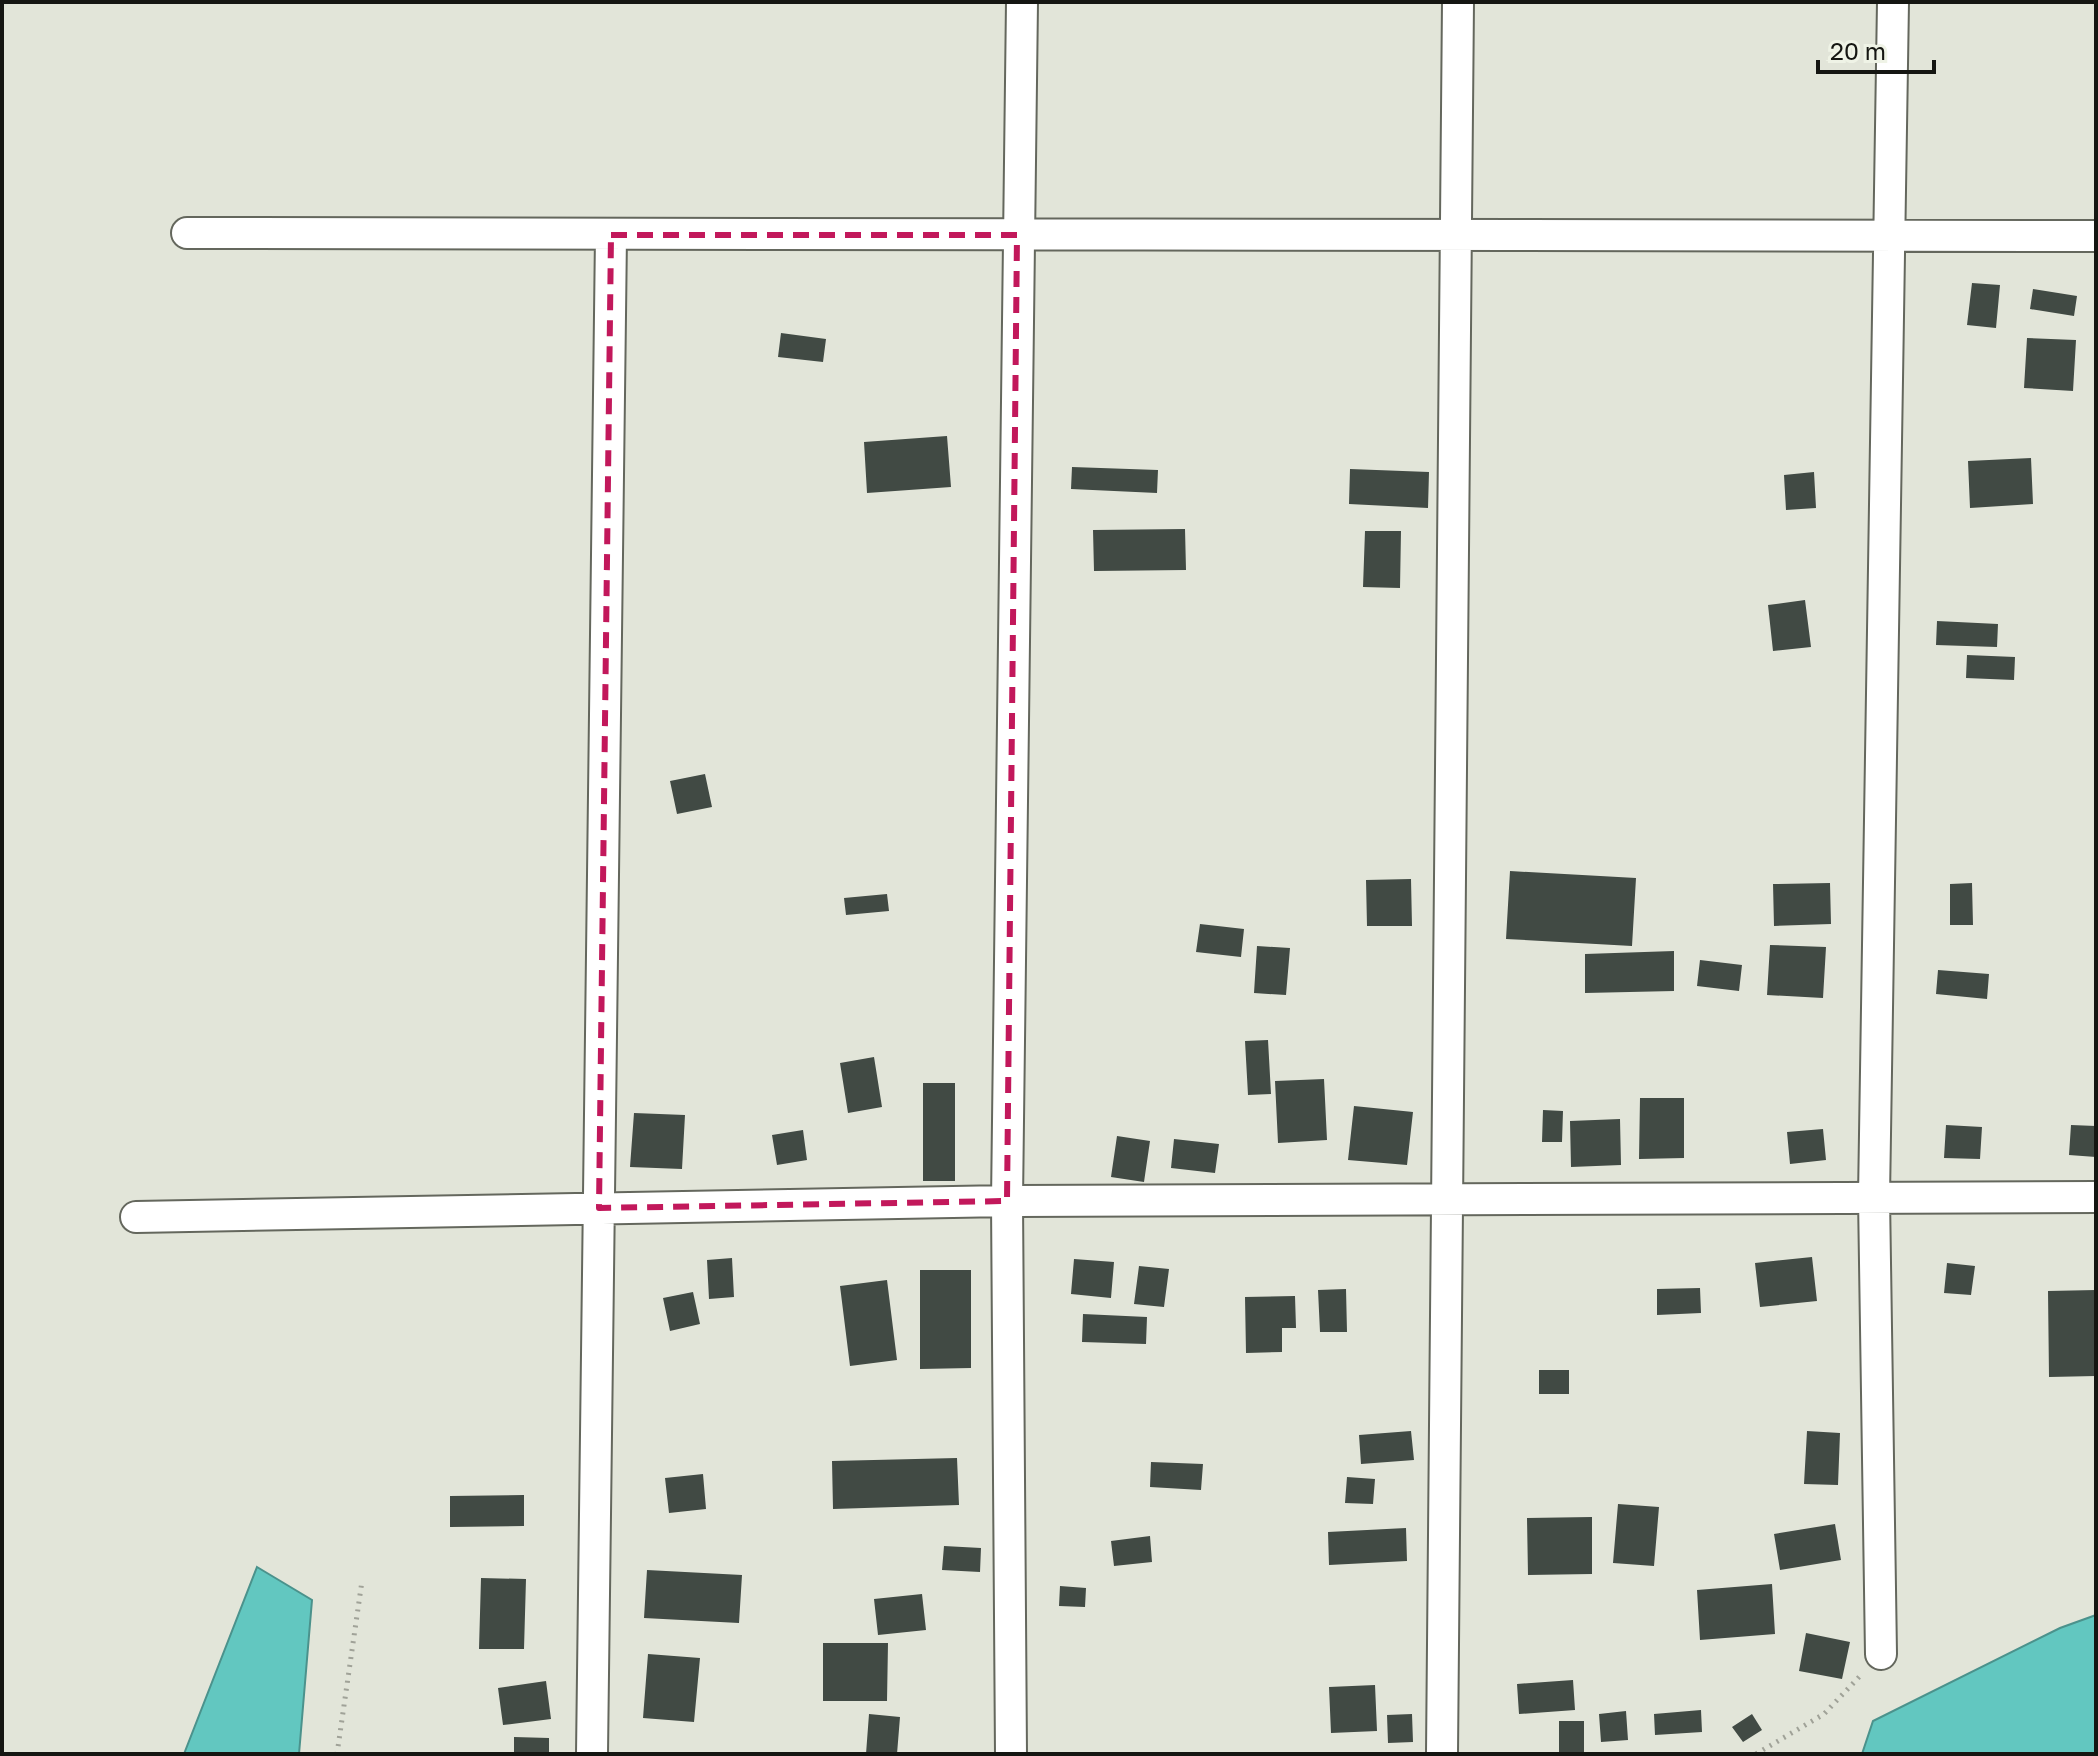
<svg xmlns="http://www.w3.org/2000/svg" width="2098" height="1756" font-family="'Golos Text',sans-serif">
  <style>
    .water { fill: #62c7c0; stroke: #4b928c; stroke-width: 2 }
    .building { fill: #414a44 }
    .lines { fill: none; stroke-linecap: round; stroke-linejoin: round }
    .street-casing { stroke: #64675d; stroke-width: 34 }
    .path { stroke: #a0a298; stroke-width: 5; stroke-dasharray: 2 6; stroke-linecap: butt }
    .street { stroke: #fff; stroke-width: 30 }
    .marked { fill: none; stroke: #c2185b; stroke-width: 6; stroke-dasharray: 16 10; stroke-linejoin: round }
  </style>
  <rect width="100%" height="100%" fill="#e2e5d9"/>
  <path class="water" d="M257 1567 312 1600 299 1754H184Z
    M2096 1615V1754H1862L1873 1721 2060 1628Z"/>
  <path class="building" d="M1972 283 2000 285 1996 328 1967 325Z
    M2033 289 2077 296 2074 316 2030 309Z
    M781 333 826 339 823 362 778 357Z
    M2027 338 2076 340 2073 391 2024 388Z
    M947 436 951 487 867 493 864 442Z
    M2031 458 2033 504 1970 508 1968 461Z
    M1072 467 1158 470 1157 493 1071 489Z
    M1350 469 1429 472 1428 508 1349 504Z
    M1814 472 1816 508 1786 510 1784 475Z
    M1185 529 1186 570 1094 571 1093 530Z
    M1365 531H1401L1400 588 1363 587Z
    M1805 600 1811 647 1773 651 1768 605Z
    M1937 621 1998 624 1997 647 1936 645Z
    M1967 655 2015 657 2014 680 1966 678Z
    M705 774 712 807 677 814 670 781Z
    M1510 871 1636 878 1632 946 1506 939Z
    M1411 879 1412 926H1367L1366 880Z
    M1830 883 1831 924 1774 926 1773 884Z
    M1972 883 1973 925H1950V884Z
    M887 894 889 911 846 915 844 898Z
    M1200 924 1244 929 1241 957 1196 952Z
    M1770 945 1826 947 1823 998 1767 995Z
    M1257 946 1290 948 1286 995 1254 993Z
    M1674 951V991L1585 993V954Z
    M1700 960 1742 965 1739 991 1697 986Z
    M1938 970 1989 974 1987 999 1936 994Z
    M1268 1040 1271 1094 1248 1095 1245 1041Z
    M874 1057 882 1107 848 1113 840 1063Z
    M1324 1079 1327 1140 1278 1143 1275 1081Z
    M923 1083H955V1181H923Z
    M1640 1098H1684V1158L1639 1159Z
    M1354 1106 1413 1112 1407 1165 1348 1160Z
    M1543 1110 1563 1111 1562 1142H1542Z
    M634 1113 685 1115 682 1169 630 1167Z
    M1620 1119 1621 1165 1571 1167 1570 1121Z
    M1946 1125 1982 1127 1980 1159 1944 1158Z
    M2071 1125 2096 1126V1157L2069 1155Z
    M1823 1129 1826 1160 1790 1164 1787 1132Z
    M803 1130 807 1160 777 1165 772 1135Z
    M1117 1136 1150 1141 1144 1182 1111 1177Z
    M1174 1139 1219 1144 1215 1173 1171 1168Z
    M1812 1257 1817 1301 1760 1307 1755 1263Z
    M732 1258 734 1297 709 1299 707 1260Z
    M1074 1259 1114 1262 1111 1298 1071 1294Z
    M1947 1263 1975 1266 1971 1295 1944 1293Z
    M1139 1266 1169 1269 1164 1307 1134 1304Z
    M920 1270H971V1368L920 1369Z
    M887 1280 897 1360 850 1366 840 1286Z
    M1700 1288 1701 1313 1657 1315V1289Z
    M1346 1289 1347 1332H1320L1318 1290Z
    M2096 1290V1376L2049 1377 2048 1291Z
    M693 1292 700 1324 670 1331 663 1298Z
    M1295 1296 1296 1328H1282V1352L1246 1353 1245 1297Z
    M1083 1314 1147 1317 1146 1344 1082 1342Z
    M1539 1370H1569V1394H1539Z
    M1411 1431 1414 1460 1361 1464 1359 1435Z
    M1807 1431 1840 1433 1838 1485 1804 1484Z
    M957 1458 959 1505 833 1509 832 1461Z
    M1151 1462 1203 1464 1201 1490 1150 1487Z
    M703 1474 706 1509 669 1513 665 1478Z
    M1347 1477 1375 1479 1373 1504 1345 1503Z
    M524 1495V1526L450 1527V1496Z
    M1618 1504 1659 1507 1654 1566 1613 1563Z
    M1592 1517V1574L1528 1575 1527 1518Z
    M1835 1524 1841 1560 1780 1570 1774 1534Z
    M1406 1528 1407 1561 1329 1565 1328 1532Z
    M1150 1536 1152 1562 1114 1566 1111 1541Z
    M944 1546 981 1548 980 1572 942 1570Z
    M647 1570 742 1575 739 1623 644 1618Z
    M481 1578 526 1579 524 1649H479Z
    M1772 1584 1775 1634 1700 1640 1697 1590Z
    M1060 1586 1086 1588 1085 1607 1059 1606Z
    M922 1594 926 1630 878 1635 874 1599Z
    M1806 1633 1850 1642 1842 1679 1799 1671Z
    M823 1643H888L887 1701H823Z
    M648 1654 700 1658 694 1722 643 1718Z
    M1573 1680 1575 1710 1519 1714 1517 1684Z
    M546 1681 551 1719 503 1725 498 1688Z
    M1375 1685 1377 1731 1331 1733 1329 1687Z
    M1701 1710 1702 1732 1655 1735 1654 1714Z
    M1626 1711 1628 1740 1601 1742 1599 1714Z
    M869 1714 900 1717 897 1754H866Z
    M1412 1714 1413 1742 1388 1743 1387 1715Z
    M1752 1714 1762 1730 1743 1742 1732 1727Z
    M1559 1721H1584V1754H1559Z
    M514 1737 549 1738V1754H514Z"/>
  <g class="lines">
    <g class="street-casing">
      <path id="street" d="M187 233 2096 236
        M136 1217 1007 1201 2096 1197
        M1881 1654 1874 1197 1893 2
        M592 1754 611 235
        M1011 1754 1007 1201 1022 2
        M1442 1754 1458 2"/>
    </g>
    <path class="path" d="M337 1754 362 1581
      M1756 1754 1824 1714 1860 1676"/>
    <use href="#street" class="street"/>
  </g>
  <path class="marked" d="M611 235H1017L1007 1201 599 1208Z"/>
  <rect width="2098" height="1756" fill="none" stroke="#151612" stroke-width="8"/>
  <path d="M1818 60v12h116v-12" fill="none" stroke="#151612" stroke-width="4"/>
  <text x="1830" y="60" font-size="24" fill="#151612" stroke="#eff3e6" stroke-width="6" paint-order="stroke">20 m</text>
</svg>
